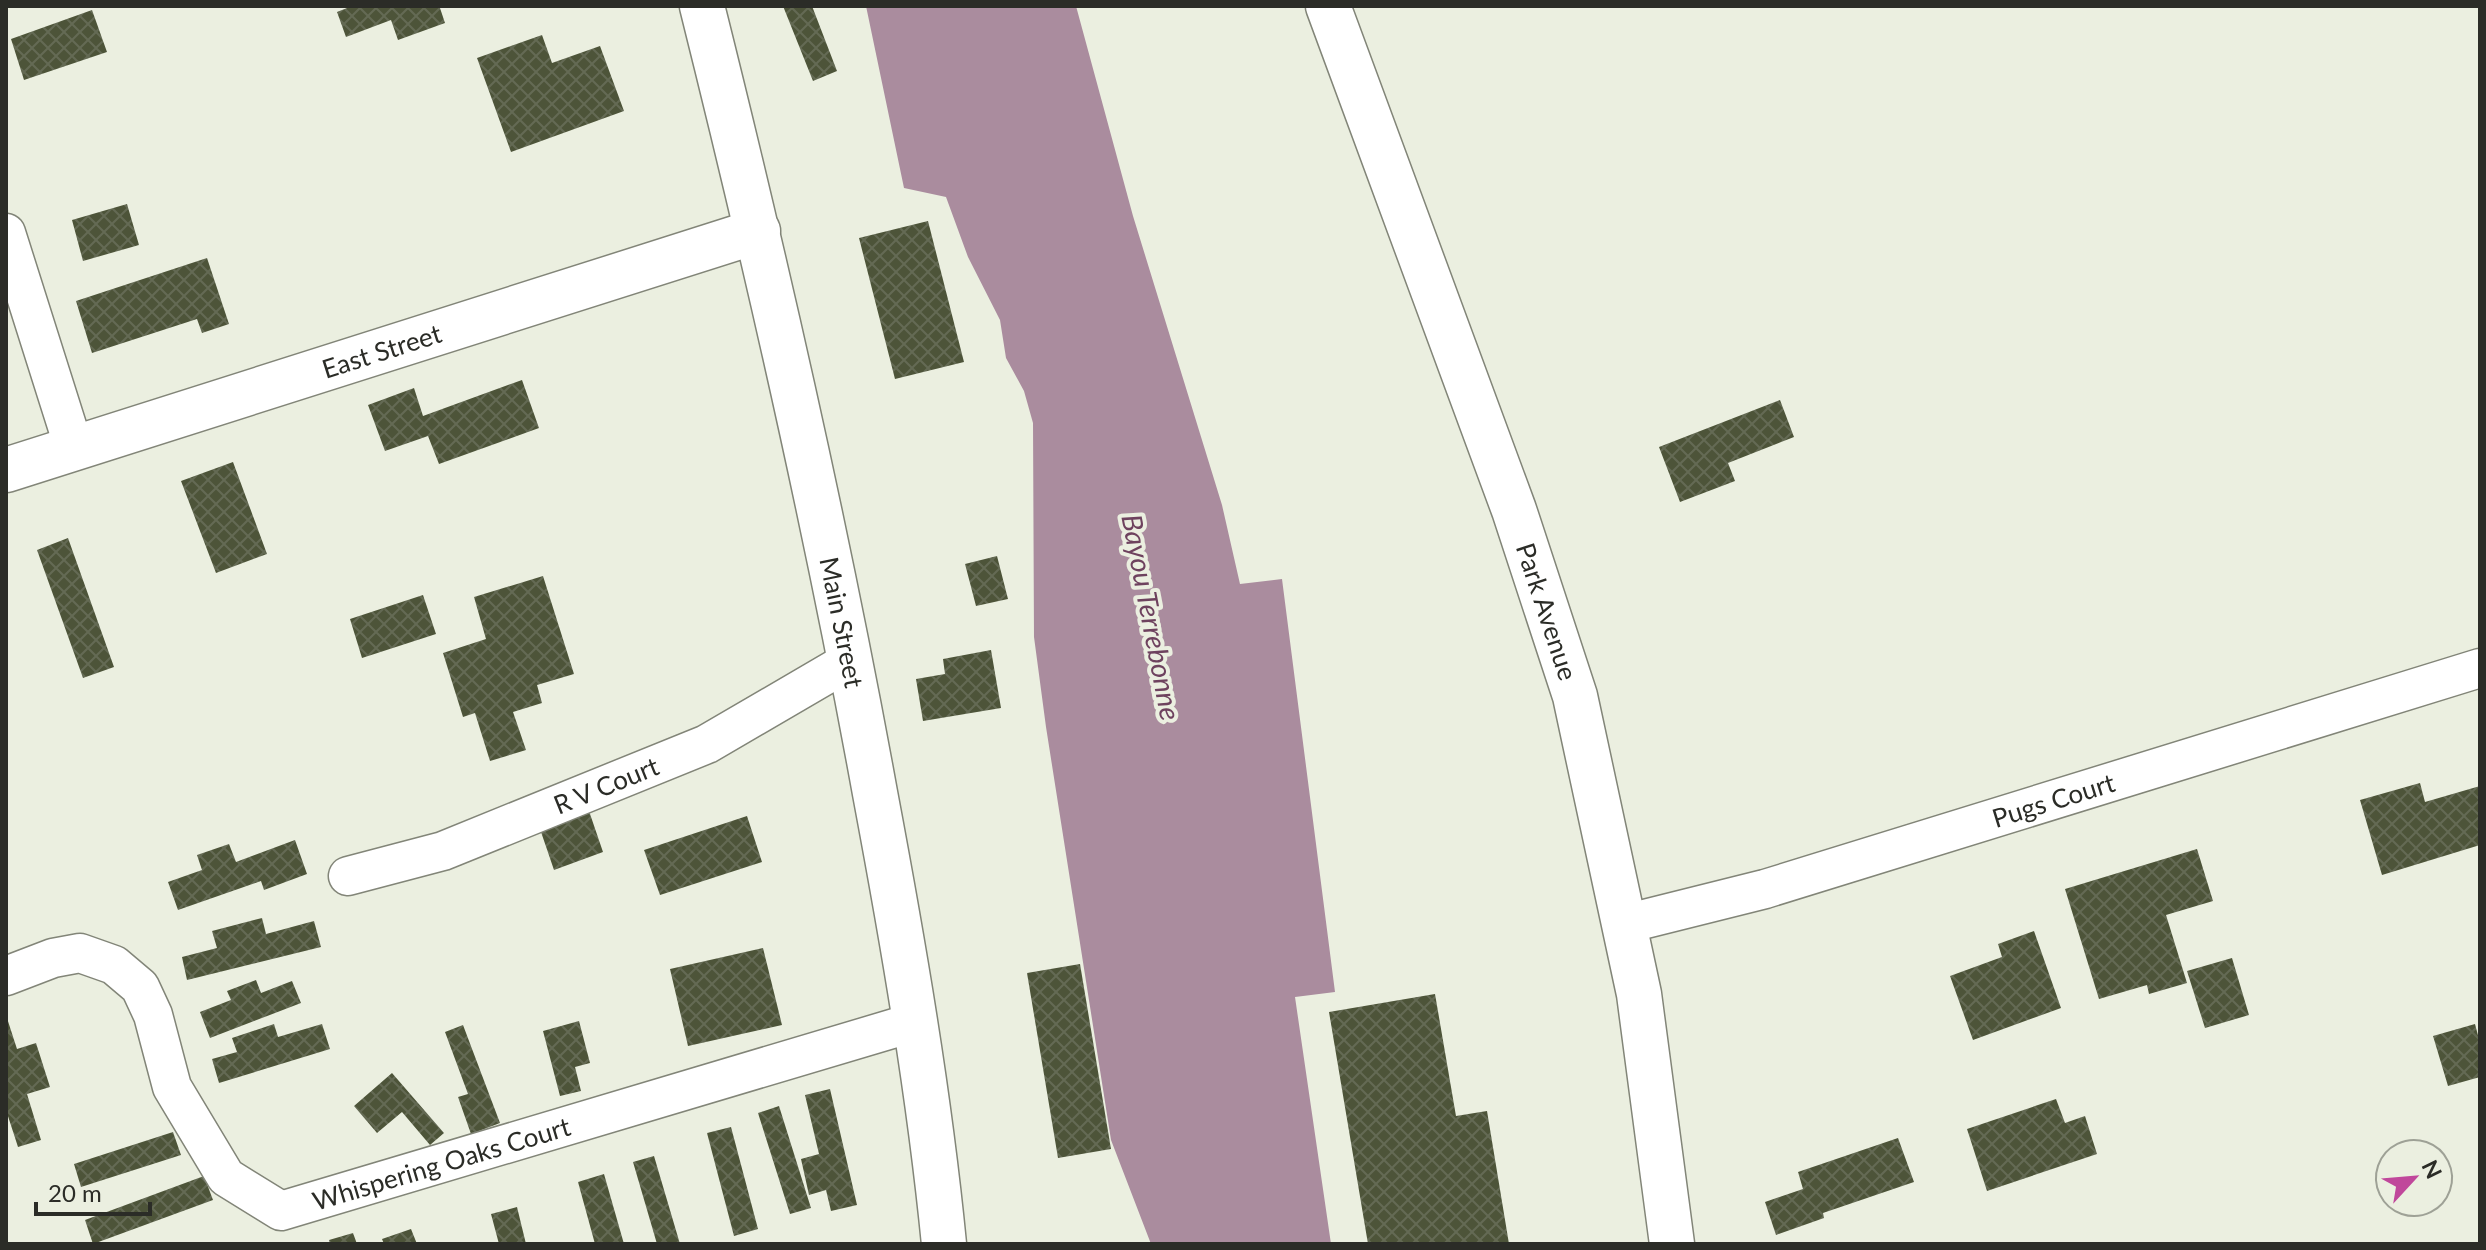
<svg xmlns="http://www.w3.org/2000/svg" width="2486" height="1250" font-family="Lato,sans-serif">
  <style>
    .water { fill: #aa8c9e }
    .building { fill: url(#building-cross-hatch) }
    .lines { fill: none; stroke-linecap: round; stroke-linejoin: round }
    .minor-casing { stroke: #828578; stroke-width: 41 }
    .tertiary-casing { stroke: #828578; stroke-width: 47 }
    .secondary-casing { stroke: #828578; stroke-width: 47 }
    .primary-casing { stroke: #828578; stroke-width: 47 }
    .minor { stroke: #fff; stroke-width: 38 }
    .tertiary { stroke: #fff; stroke-width: 44 }
    .secondary { stroke: #fff; stroke-width: 44 }
    .primary { stroke: #fff; stroke-width: 44 }
    .labels { text-anchor: middle; dominant-baseline: central; stroke-width: 8; stroke-linejoin: round; paint-order: stroke }
    .street-label { font-size: 26px; fill: #2b2c27; stroke: #ebefe0 }
    .water-label { font-size: 28px; font-style: italic; fill: #6e425e; stroke: #ebefe0 }
  </style>
  <defs>
    <pattern id="building-cross-hatch" width="8" height="8" patternUnits="userSpaceOnUse" patternTransform="scale(2)"><rect width="8" height="8" fill="#4d5439"/><path d="M0 0l8 8M0 8l8-8" fill="none" stroke="#646a54"/></pattern>
  </defs>
  <rect width="100%" height="100%" fill="#ebefe0"/>
  <path class="water" d="M866 6H1076L1133 216 1222 505 1240 584 1282 579 1335 992 1295 997 1331 1244H1151L1111 1140 1046 727 1034 637 1033 423 1024 391 1006 358 1000 320 968 257 946 197 904 188Z"/>
  <path class="building" d="M352 6H446L440 8 445 23 398 40 391 20 346 37 337 12Z
    M783 6H812L837 71 813 81Z
    M92 10 107 52 24 80 11 39Z
    M542 35 552 63 600 46 624 111 511 152 477 58Z
    M127 204 139 245 83 261 72 220Z
    M928 221 964 362 895 379 859 238Z
    M207 258 229 324 202 333 197 319 92 353 76 301Z
    M522 380 539 428 439 464 428 436 385 451 368 405 414 388 423 416Z
    M1780 400 1794 437 1728 463 1735 481 1680 502 1659 447Z
    M233 462 267 554 216 573 181 481Z
    M68 538 114 667 83 678 37 550Z
    M997 556 1008 599 976 606 965 564Z
    M543 576 574 674 537 685 542 703 513 712 526 750 490 761 475 713 463 717 443 653 486 639 474 597Z
    M423 595 436 634 362 658 350 619Z
    M991 650 1001 708 923 721 916 679 945 674 943 659Z
    M2420 783 2425 802 2480 786V845L2382 875 2360 800Z
    M589 811 603 852 554 870 540 829Z
    M747 816 762 862 660 895 644 850Z
    M295 840 307 874 264 890 261 881 178 910 168 882 202 870 197 855 229 844 236 862Z
    M2197 849 2213 901 2166 915 2187 983 2149 994 2147 985 2099 999 2065 889Z
    M262 918 266 934 314 921 321 947 187 980 182 957 217 948 212 931Z
    M2034 931 2061 1008 1973 1040 1950 976 2002 957 1998 944Z
    M763 948 782 1025 688 1046 670 969Z
    M2232 958 2249 1015 2205 1028 2187 971Z
    M1080 964 1111 1149 1058 1158 1027 973Z
    M256 980 261 993 292 981 301 1003 210 1038 200 1012 231 1000 227 991Z
    M1435 994 1456 1116 1487 1111 1509 1244H1368L1329 1012Z
    M6 1015 17 1049 36 1043 50 1087 27 1094 41 1140 18 1147 6 1110Z
    M579 1021 590 1063 575 1067 581 1091 560 1096 543 1031Z
    M274 1024 278 1037 322 1024 330 1049 219 1083 212 1059 237 1052 232 1038Z
    M2475 1024 2480 1043V1077L2448 1086 2433 1036Z
    M463 1025 500 1123 471 1134 458 1097 468 1094 445 1032Z
    M392 1073 444 1133 430 1145 402 1112 377 1133 354 1106Z
    M830 1089 857 1205 831 1211 826 1190 809 1195 801 1159 819 1154 805 1095Z
    M2056 1099 2065 1123 2085 1116 2097 1154 1987 1191 1967 1129Z
    M779 1106 811 1208 790 1214 758 1113Z
    M731 1127 758 1229 734 1236 707 1133Z
    M173 1132 181 1155 81 1187 74 1164Z
    M1898 1138 1914 1182 1823 1213 1824 1218 1776 1235 1765 1202 1803 1189 1798 1172Z
    M654 1156 680 1244H657L633 1162Z
    M604 1174 624 1244H595L578 1182Z
    M204 1176 213 1200 93 1244 85 1220Z
    M517 1207 526 1244H499L491 1214Z
    M411 1229 417 1244H384L382 1239Z
    M353 1233 357 1244H330L329 1240Z"/>
  <g class="lines">
    <g class="minor-casing">
      <g id="minor">
        <path d="M6 233 74 448"/>
        <path id="s1" d="M348 876 443 851 707 744 851 660"/>
        <path id="s2" d="M1625 924 1765 889 2480 668"/>
        <path id="s3" d="M6 976 53 958 80 953 114 965 140 987 153 1015 172 1087 226 1177 281 1211 915 1022"/>
      </g>
    </g>
    <g class="tertiary-casing">
      <g id="tertiary">
        <path id="s4" d="M6 470 758 231"/>
      </g>
    </g>
    <g class="secondary-casing">
      <g id="secondary">
        <path id="s5" d="M1328 6 1514 510 1575 696 1639 994 1672 1244"/>
      </g>
    </g>
    <g class="primary-casing">
      <g id="primary">
        <path id="s6" d="M702 6C767 266 827 529 875 793 903 942 929 1092 944 1244"/>
      </g>
    </g>
    <use href="#minor" class="minor"/>
    <use href="#tertiary" class="tertiary"/>
    <use href="#secondary" class="secondary"/>
    <use href="#primary" class="primary"/>
  </g>
  <g class="labels">
    <g class="street-label">
      <text stroke="none"><textPath href="#s4" startOffset="394">East Street</textPath></text>
      <text stroke="none"><textPath href="#s5" startOffset="644">Park Avenue</textPath></text>
      <text stroke="none"><textPath href="#s6" startOffset="632">Main Street</textPath></text>
      <text stroke="none"><textPath href="#s1" startOffset="274">R V Court</textPath></text>
      <text stroke="none"><textPath href="#s2" startOffset="446">Pugs Court</textPath></text>
      <text stroke="none"><textPath href="#s3" startOffset="590">Whispering Oaks Court</textPath></text>
    </g>
    <g class="water-label">
      <text transform="translate(1152 617) rotate(79)">Bayou Terrebonne</text>
    </g>
  </g>
  <rect width="2486" height="1250" fill="none" stroke="#2b2c27" stroke-width="16"/>
  <g transform="translate(2414 1178) rotate(64)"><circle r="38" fill="#ebefe0" stroke="#9ea196" stroke-width="2"/>
  <path d="M0-6L14 30L0 20L-14 30Z" fill="#c0479b"/>
  <text y="-12" font-size="22" font-weight="bold" text-anchor="middle" fill="#2b2c27">N</text>
  </g>
  <path d="M36 1202v12h114v-12" fill="none" stroke="#2b2c27" stroke-width="4"/>
  <text x="48" y="1202" font-size="24" fill="#2b2c27" stroke="#ebefe0" stroke-width="6" paint-order="stroke">20 m</text>
</svg>
